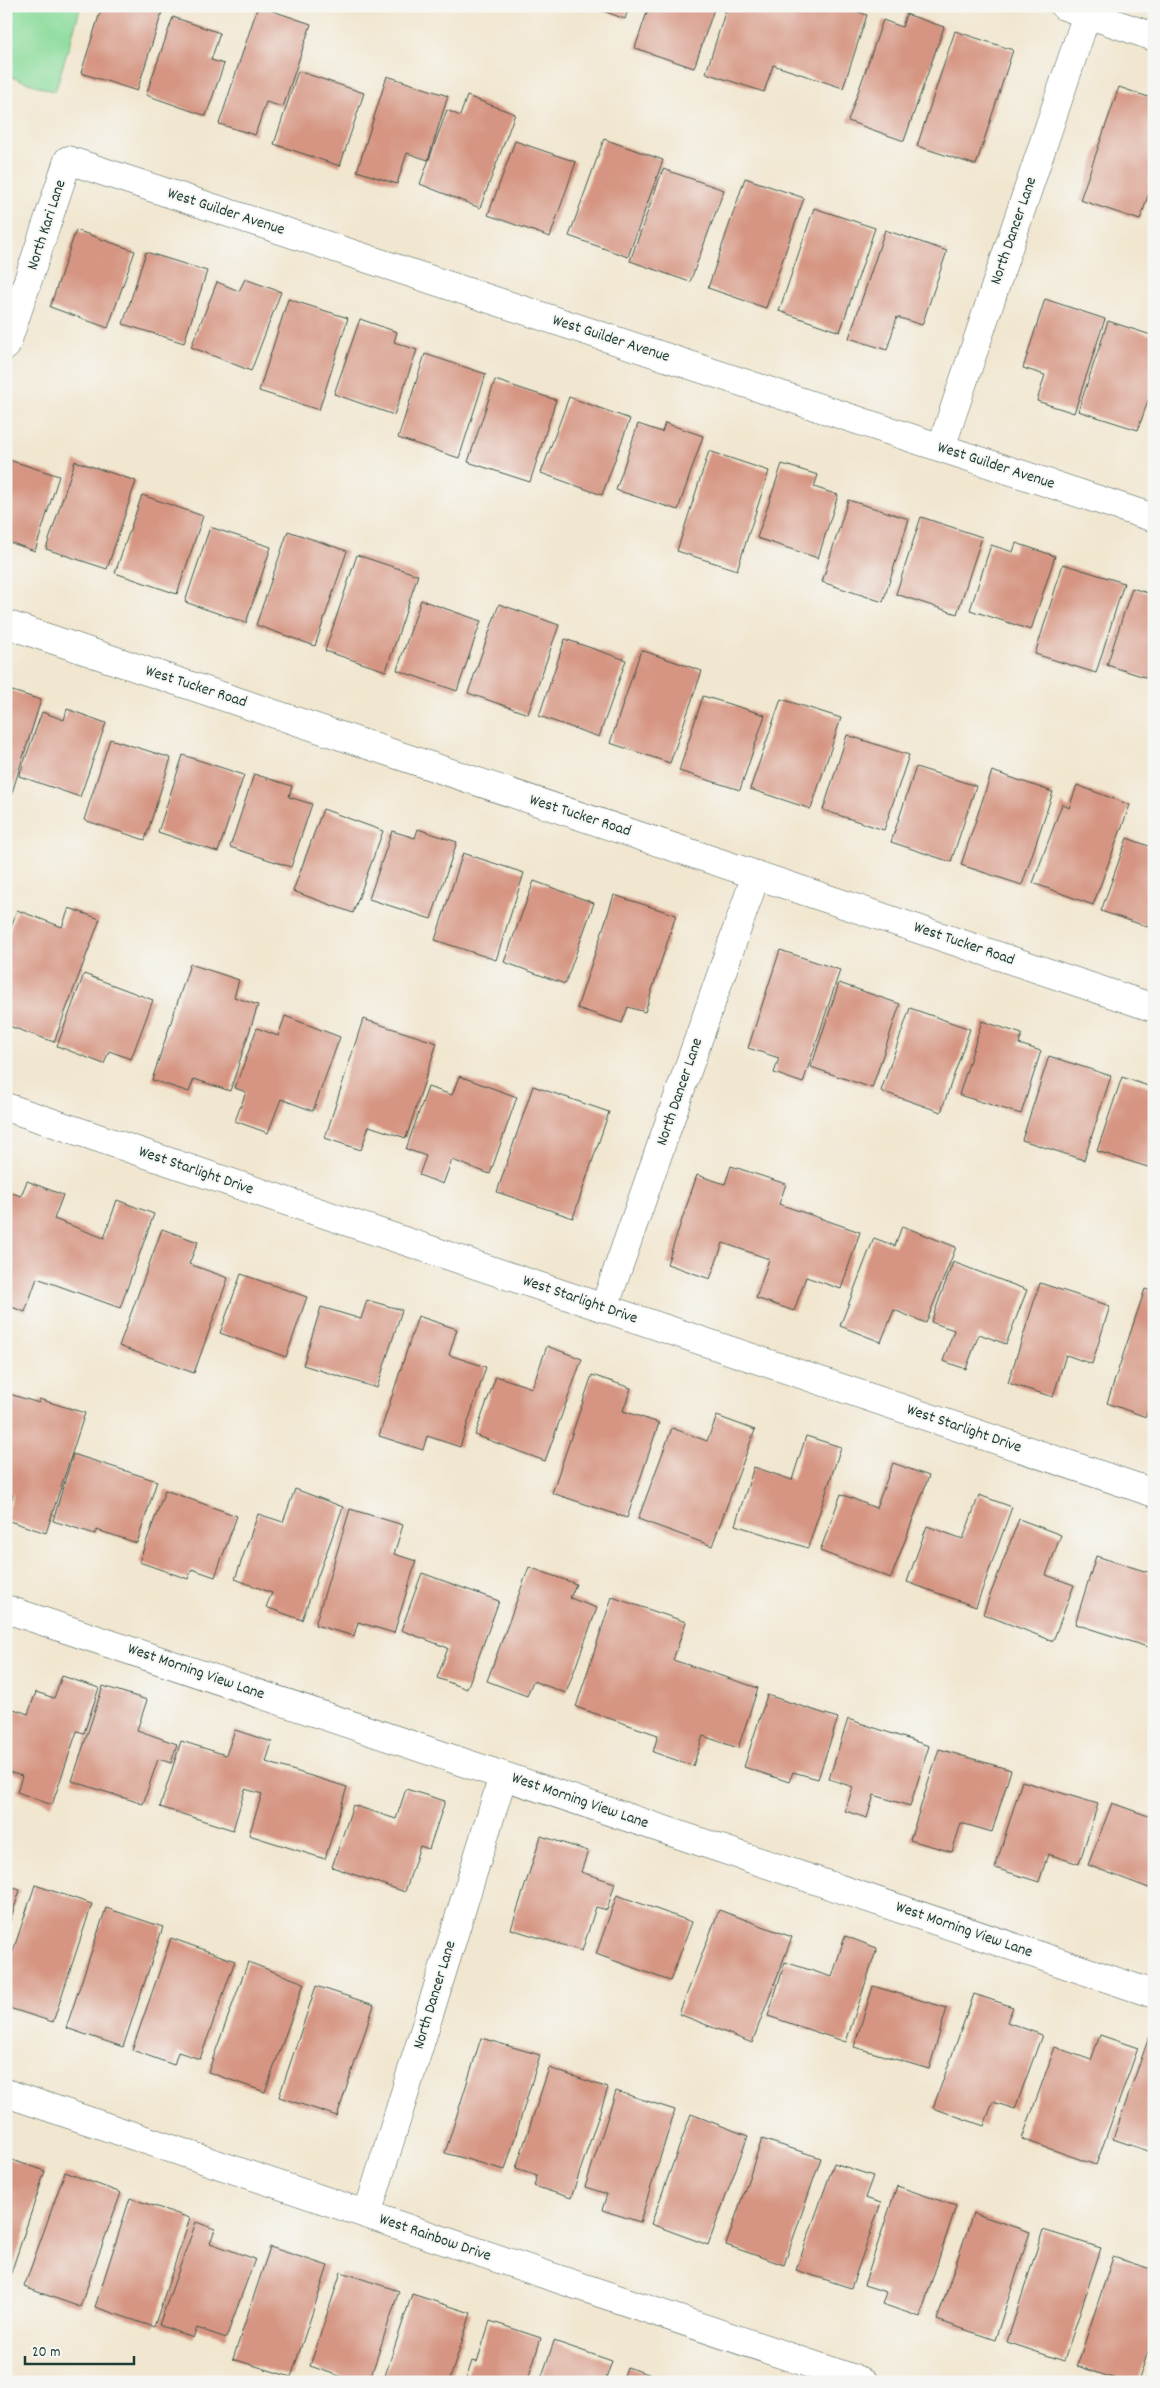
<svg xmlns="http://www.w3.org/2000/svg" width="1160" height="2388" font-family="Dekko,sans-serif">
  <style>
    .green { fill: #8cdc9c; stroke: #568c68 }
    .building { fill: #d69582 }
    .lines { fill: none; stroke-linecap: round; stroke-linejoin: round }
    .street-casing { stroke: #3e564b; stroke-width: 29 }
    .street { stroke: #fff; stroke-width: 28 }
    .labels { text-anchor: middle; dominant-baseline: central; stroke-width: 4; stroke-linejoin: round; paint-order: stroke }
    .street-label { font-size: 16px; fill: #1f3d34; stroke: #f6f6f2 }
  </style>
  <rect width="100%" height="100%" fill="#f6f6f2"/>
  <filter id="ink" filterUnits="userSpaceOnUse"><feTurbulence type="fractalNoise" baseFrequency=".02" numOctaves="2"/><feDisplacementMap in="SourceGraphic" scale="10" xChannelSelector="R" yChannelSelector="G"/><feConvolveMatrix kernelMatrix="1 2 1 2 8 2 1 2 1" color-interpolation-filters="sRGB"/></filter>
  <filter id="wash" filterUnits="userSpaceOnUse"><feTurbulence type="fractalNoise" baseFrequency=".0096" numOctaves="4" result="noise"/><feDisplacementMap in="SourceGraphic" scale="20" xChannelSelector="R" yChannelSelector="G"/><feGaussianBlur stdDeviation="1.12" result="paint"/><feColorMatrix in="noise" values="0 0 0 0 0 0 0 0 0 0 0 0 0 0 0 0 0 1.4 0 .05"/><feComposite in="paint" operator="in"/></filter>
  <g filter="url(#wash)">
    <rect width="100%" height="100%" fill="#f1e6cf"/>
    <path class="green" d="M6 6H81L55 92 6 75Z"/>
    <g id="blocks">
      <path class="building" d="M102 6H164L137 91 81 73Z
        M258 6 311 24 283 107 266 102 255 135 219 124Z
        M590 6H629L625 19Z
        M649 6H715L694 68 635 48Z
        M727 6H842L867 15 843 88 773 65 764 92 706 73Z
        M906 14 944 27 904 141 848 121 883 20 902 27Z
        M173 17 220 33 211 60 224 64 206 116 146 95Z
        M955 31 1013 50 976 165 917 146Z
        M298 71 364 93 340 166 274 144Z
        M387 76 448 96 428 160 407 153 397 184 357 171Z
        M1119 87 1154 99V178L1140 220 1080 200Z
        M467 96 515 114 480 208 420 184 447 110 460 116Z
        M604 139 663 160 628 257 569 236Z
        M515 141 576 162 550 237 488 215Z
        M663 169 724 190 690 282 630 261Z
        M745 178 804 198 766 308 708 288Z
        M814 208 875 228 840 332 779 311Z
        M76 230 135 251 108 328 50 307Z
        M885 230 947 251 922 325 897 317 887 350 849 338Z
        M146 252 207 271 184 343 123 324Z
        M245 279 281 292 251 371 191 347 217 282 239 291Z
        M288 299 348 318 319 410 259 391Z
        M1045 299 1105 319 1074 413 1037 401 1045 375 1023 368Z
        M360 319 397 332 394 342 417 350 394 415 334 394Z
        M1108 321 1154 336V383L1138 430 1078 411Z
        M425 354 486 374 459 458 398 438Z
        M495 380 556 400 530 482 468 462Z
        M569 397 630 419 602 495 541 473Z
        M665 423 703 436 678 510 616 490 638 424 662 432Z
        M709 451 769 471 737 570 677 551Z
        M6 459 59 476 35 551 6 541Z
        M75 461 136 481 107 569 46 549Z
        M782 464 818 475 814 487 838 495 818 558 757 538Z
        M142 495 203 516 177 594 115 573Z
        M848 500 909 519 883 602 822 582Z
        M921 517 982 537 957 614 896 594Z
        M210 527 271 547 246 623 185 602Z
        M288 531 347 551 315 646 256 625Z
        M1016 543 1055 556 1031 630 970 610 991 545 1013 552Z
        M357 555 418 575 386 671 325 651Z
        M1063 564 1124 583 1096 673 1035 654Z
        M1132 588 1154 595V680L1107 665Z
        M421 600 481 621 457 691 397 670Z
        M499 604 559 625 528 714 468 693Z
        M565 639 626 660 599 737 539 716Z
        M641 650 702 671 670 763 610 743Z
        M6 689 41 700 10 799 6 798Z
        M703 696 765 715 740 790 679 771Z
        M781 699 841 718 811 809 750 789Z
        M67 709 106 723 80 797 19 776 42 712 64 720Z
        M847 735 909 755 884 830 823 810Z
        M110 739 171 758 145 840 84 820Z
        M183 755 244 775 218 852 158 832Z
        M916 767 976 786 951 862 891 842Z
        M992 771 1053 792 1022 885 961 865Z
        M254 774 292 786 289 797 312 804 291 867 230 847Z
        M1077 785 1130 805 1093 905 1033 883 1062 804 1069 808Z
        M323 809 383 831 353 913 293 891Z
        M418 829 457 842 431 919 369 899 392 831 415 838Z
        M1127 838 1154 848V929L1101 911Z
        M463 853 524 873 496 960 435 940Z
        M534 881 594 903 565 984 504 962Z
        M614 895 676 915 645 1012 628 1007 622 1023 577 1008Z
        M69 908 100 919 54 1042 6 1025V941L17 910 62 927Z
        M780 950 840 970 803 1083 774 1073 779 1058 748 1048Z
        M190 964 239 980 234 997 258 1005 230 1091 194 1079 189 1092 152 1080Z
        M84 974 153 1000 131 1059 109 1051 104 1064 57 1046Z
        M839 983 900 1004 872 1088 811 1067Z
        M910 1008 970 1029 941 1112 881 1091Z
        M285 1016 340 1037 313 1111 281 1099 268 1133 235 1121 246 1092 235 1088 257 1028 278 1036Z
        M363 1019 437 1043 406 1138 369 1126 361 1150 325 1138Z
        M982 1021 1022 1034 1019 1044 1041 1051 1021 1114 959 1095Z
        M1049 1056 1111 1076 1084 1160 1022 1140Z
        M459 1076 517 1097 490 1174 452 1160 443 1184 419 1175 426 1156 406 1149 428 1087 452 1095Z
        M1122 1077 1154 1088V1169L1097 1151Z
        M533 1086 609 1112 573 1218 497 1192Z
        M731 1166 786 1184 779 1204 860 1232 841 1289 806 1277 794 1311 756 1298 769 1259 723 1243 710 1279 667 1264 697 1175 725 1184Z
        M27 1181 63 1195 54 1219 104 1238 117 1200 154 1214 120 1308 37 1278 25 1312 6 1305V1191L21 1196Z
        M902 1226 956 1247 926 1323 894 1310 881 1342 840 1326 874 1238 895 1246Z
        M162 1229 198 1242 189 1264 228 1278 194 1373 119 1346Z
        M953 1262 1027 1290 1006 1344 979 1334 966 1369 943 1361 954 1330 931 1322Z
        M241 1274 307 1297 286 1357 220 1333Z
        M1040 1283 1110 1306 1092 1364 1066 1355 1053 1397 1008 1383Z
        M1145 1289 1154 1292V1404L1150 1403 1146 1417 1107 1403Z
        M367 1300 402 1310 377 1388 303 1365 321 1307 361 1319Z
        M418 1316 457 1329 449 1355 486 1367 460 1447 427 1436 423 1450 379 1436Z
        M547 1346 582 1359 545 1461 475 1435 496 1376 532 1388Z
        M592 1375 631 1388 623 1411 659 1423 627 1518 552 1493Z
        M9 1394 39 1403V1399L85 1413 46 1533 6 1520 13 1495 6 1493V1403Z
        M717 1416 755 1430 712 1546 638 1519 672 1428 707 1441Z
        M806 1436 841 1447 808 1548 735 1525 754 1467 792 1480Z
        M73 1454 157 1481 137 1543 97 1530 95 1534 53 1521Z
        M893 1463 929 1476 891 1578 820 1551 841 1494 876 1508Z
        M295 1489 343 1507 302 1620 266 1607 272 1593 235 1579 258 1514 283 1522Z
        M165 1490 237 1516 215 1577 192 1569 188 1579 139 1562Z
        M979 1495 1012 1507 976 1607 907 1582 927 1526 963 1539Z
        M350 1509 403 1525 394 1554 416 1561 394 1633 358 1622 354 1636 315 1625Z
        M1019 1519 1061 1535 1046 1575 1074 1585 1053 1641 983 1614Z
        M1096 1556 1154 1574V1649L1075 1624Z
        M529 1567 576 1584 570 1598 597 1608 566 1693 533 1681 527 1696 487 1681Z
        M422 1573 499 1601 467 1689 437 1678 448 1648 401 1630Z
        M612 1597 686 1622 673 1660 758 1688 738 1748 703 1736 693 1766 653 1752 658 1735 576 1707Z
        M62 1676 99 1688 84 1733 77 1731 52 1805 17 1792 22 1776 6 1771V1712L8 1707 28 1714 36 1692 54 1698Z
        M103 1686 147 1700 137 1730 177 1744 171 1763 158 1759 143 1804 72 1781Z
        M767 1695 838 1718 818 1779 793 1772 789 1782 744 1767Z
        M848 1719 929 1746 910 1806 874 1795 867 1818 845 1811 853 1787 829 1779Z
        M235 1730 272 1742 266 1762 347 1787 325 1859 249 1835 262 1794 245 1789 233 1830 160 1807 181 1741 226 1755Z
        M939 1749 1011 1770 992 1832 961 1823 952 1852 910 1840Z
        M1022 1781 1098 1804 1079 1864 1048 1854 1039 1882 995 1868Z
        M406 1789 445 1801 429 1849 420 1846 405 1892 332 1867 353 1805 396 1819Z
        M1112 1803 1154 1818V1890L1088 1865Z
        M541 1836 588 1851 581 1872 615 1883 607 1910 596 1907 582 1951 511 1929Z
        M35 1885 92 1904 53 2022 6 2007V1972Z
        M6 1886 20 1890 7 1931H6Z
        M617 1895 692 1922 670 1981 596 1954Z
        M106 1908 163 1927 123 2047 66 2028Z
        M719 1910 792 1937 752 2043 679 2014Z
        M845 1936 877 1948 846 2042 768 2016 785 1962 832 1977Z
        M171 1938 235 1961 200 2059 178 2052 174 2065 132 2050Z
        M248 1962 304 1983 265 2092 208 2072Z
        M316 1986 374 2005 337 2116 279 2097Z
        M873 1986 947 2008 929 2069 854 2047Z
        M974 1994 1013 2007 1007 2022 1042 2035 1015 2109 993 2102 984 2126 933 2108Z
        M1100 2035 1138 2048 1096 2165 1022 2139 1055 2047 1091 2060Z
        M1149 2037 1154 2039V2153L1113 2139Z
        M481 2038 540 2055 505 2170 445 2153Z
        M549 2068 608 2088 571 2198 534 2186 537 2175 516 2168Z
        M616 2091 675 2110 640 2222 602 2210 607 2194 585 2187Z
        M691 2114 748 2136 708 2245 651 2224Z
        M762 2139 821 2158 784 2265 726 2245Z
        M6 2158 45 2171 7 2285H6Z
        M834 2163 873 2176 865 2198 881 2203 851 2288 796 2270Z
        M65 2172 121 2193 80 2307 24 2287Z
        M897 2186 956 2206 920 2317 882 2304 886 2292 864 2285Z
        M130 2198 190 2218 154 2327 95 2307Z
        M973 2213 1030 2232 995 2340 937 2320Z
        M196 2222 215 2229 210 2243 255 2259 226 2338 197 2328 193 2338 159 2325Z
        M1043 2230 1101 2248 1064 2361 1007 2342Z
        M270 2247 328 2266 291 2377 233 2359Z
        M1113 2257 1154 2270V2333L1138 2382H1125L1077 2366Z
        M341 2272 399 2291 369 2382H357L310 2366Z
        M412 2294 471 2313 449 2382H383Z
        M490 2321 541 2338 527 2382H465L472 2361 477 2362Z
        M554 2341 612 2361 605 2382H540Z
        M627 2367 670 2381V2382H622Z"/>
    </g>
  </g>
  <g filter="url(#ink)">
    <use href="#blocks" fill-opacity="0" stroke="#3e564b" stroke-width="1"/>
    <g class="lines">
      <g class="street-casing">
        <path id="street" d="M1064 6 1154 37
          M6 346 68 160 1154 518
          M941 448 1087 14
          M6 624 1154 1008
          M6 1107 1154 1493
          M604 1308 756 875
          M6 1609 1154 1994
          M6 2093 864 2382
          M367 2215 503 1776"/>
      </g>
      <use href="#street" class="street"/>
    </g>
  </g>
  <g class="labels">
    <g class="street-label">
      <text transform="translate(226 212) rotate(18)">West Guilder Avenue</text>
      <text transform="translate(47 225) rotate(-72)">North Kari Lane</text>
      <text transform="translate(1014 231) rotate(-71)">North Dancer Lane</text>
      <text transform="translate(611 339) rotate(18)">West Guilder Avenue</text>
      <text transform="translate(996 466) rotate(18)">West Guilder Avenue</text>
      <text transform="translate(196 687) rotate(18)">West Tucker Road</text>
      <text transform="translate(580 816) rotate(18)">West Tucker Road</text>
      <text transform="translate(964 944) rotate(19)">West Tucker Road</text>
      <text transform="translate(680 1092) rotate(-71)">North Dancer Lane</text>
      <text transform="translate(196 1171) rotate(19)">West Starlight Drive</text>
      <text transform="translate(580 1300) rotate(19)">West Starlight Drive</text>
      <text transform="translate(964 1429) rotate(19)">West Starlight Drive</text>
      <text transform="translate(196 1672) rotate(19)">West Morning View Lane</text>
      <text transform="translate(580 1801) rotate(19)">West Morning View Lane</text>
      <text transform="translate(964 1930) rotate(19)">West Morning View Lane</text>
      <text transform="translate(435 1995) rotate(-73)">North Dancer Lane</text>
      <text transform="translate(435 2238) rotate(19)">West Rainbow Drive</text>
    </g>
  </g>
  <rect width="1160" height="2388" fill="none" stroke="#f6f6f2" stroke-width="25"/>
  <path d="M25 2356v8h109v-8" fill="none" stroke="#1f3d34" stroke-width="2.5"/>
  <text x="32" y="2356" font-size="15" fill="#1f3d34" stroke="#f6f6f2" stroke-width="4" paint-order="stroke">20 m</text>
</svg>
